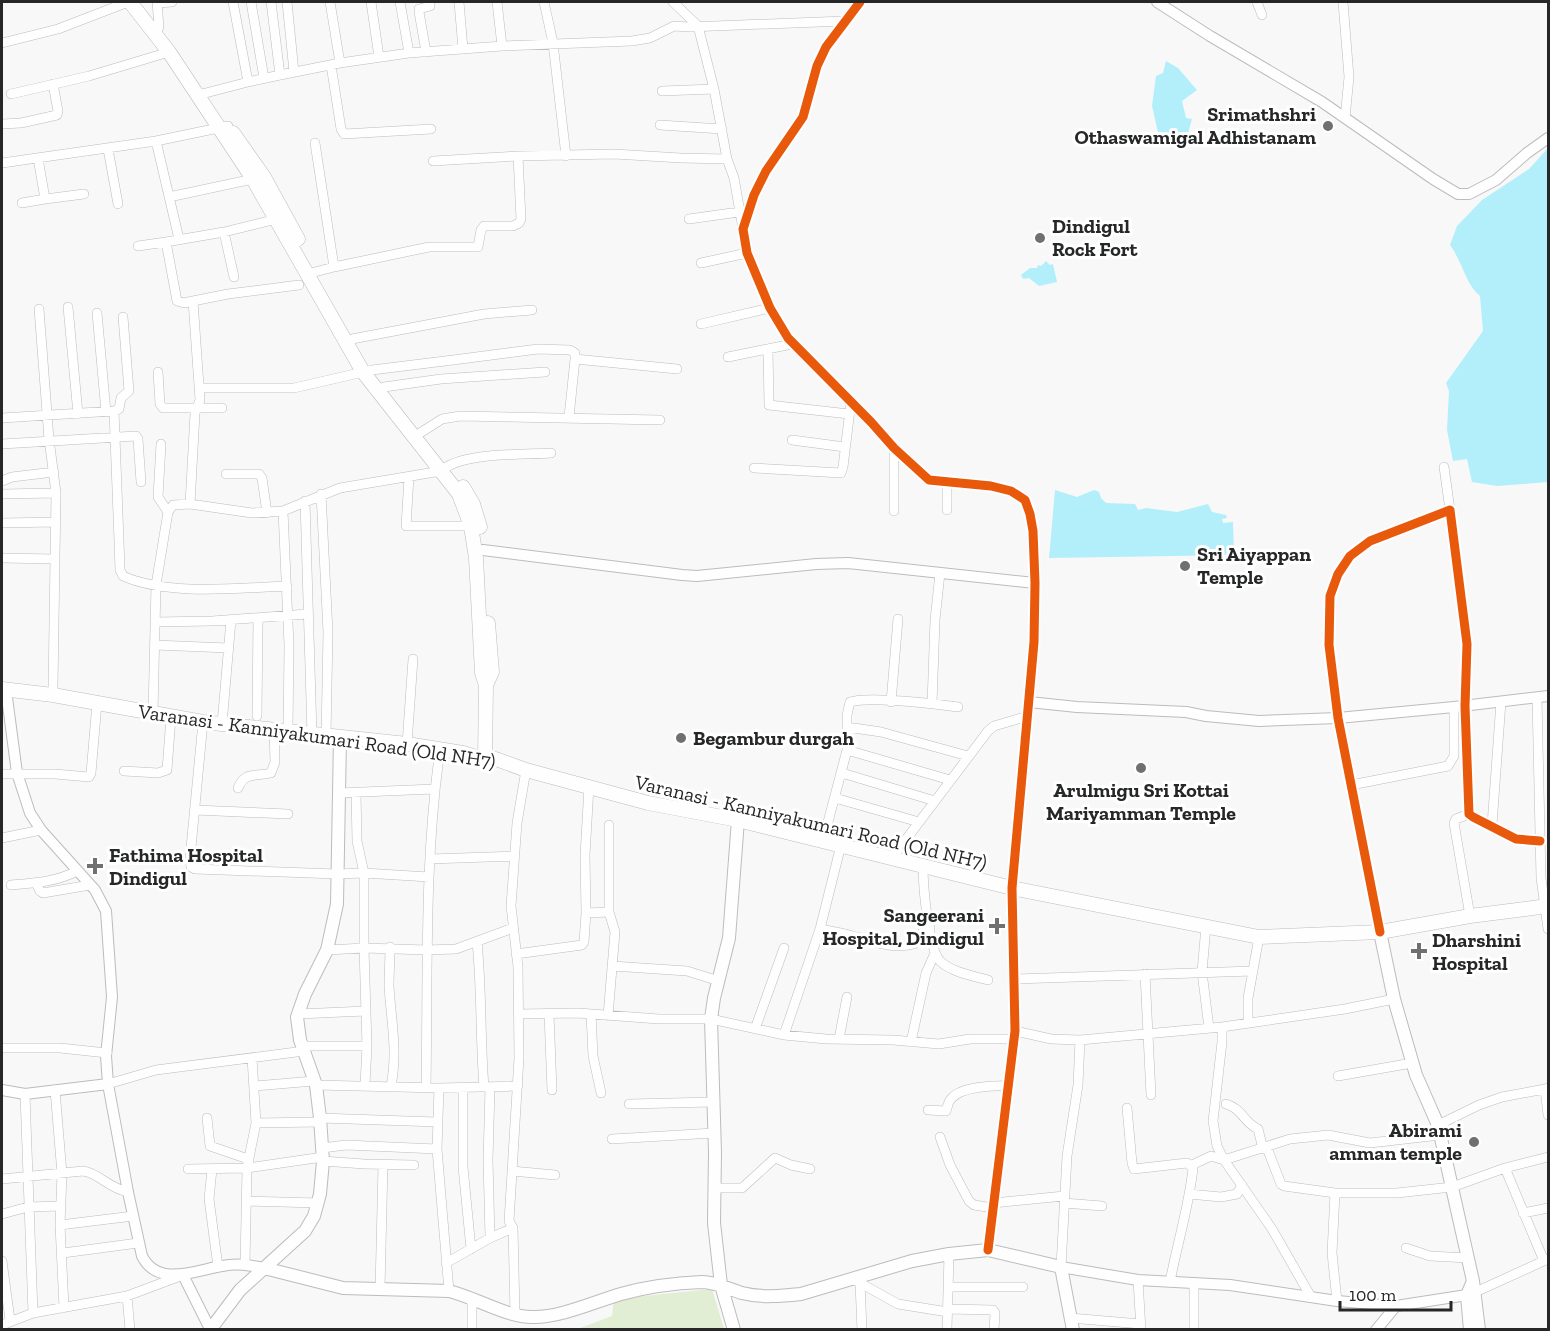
<svg xmlns="http://www.w3.org/2000/svg" width="1550" height="1331" font-family="'Zilla Slab',serif">
  <style>
    .green { fill: #e1eed4 }
    .water { fill: #b2effb }
    .lines { fill: none; stroke-linecap: round; stroke-linejoin: round }
    .minor-casing { stroke: #bcbcbc; stroke-width: 10 }
    .tertiary-casing { stroke: #bcbcbc; stroke-width: 12 }
    .secondary-casing { stroke: #bcbcbc; stroke-width: 14 }
    .primary-casing { stroke: #bcbcbc; stroke-width: 15 }
    .minor { stroke: #fefefe; stroke-width: 9 }
    .tertiary { stroke: #fefefe; stroke-width: 10 }
    .secondary { stroke: #fefefe; stroke-width: 12 }
    .primary { stroke: #fefefe; stroke-width: 14 }
    .cycleway-casing { stroke: #fff; stroke-width: 13 }
    .cycleway { stroke: #e8590c; stroke-width: 9 }
    .poi-dot { fill: #707070; stroke: #fff; stroke-width: 2 }
    .labels { text-anchor: middle; dominant-baseline: central; stroke-width: 6; stroke-linejoin: round; paint-order: stroke }
    .poi-label { font-size: 20px; font-weight: bold; fill: #262727; stroke: #fff; text-anchor: start }
    .street-label { font-size: 20px; fill: #262727; stroke: #fff }
  </style>
  <rect width="100%" height="100%" fill="#f8f8f8"/>
  <path class="green" d="M712 1289 724 1329 575 1330 612 1316 614 1299Z"/>
  <path class="water" d="M1166 61 1178 68 1197 90 1182 101 1186 118 1192 119 1186 140 1158 132 1152 106 1156 76 1163 73Z
    M1548 148V482L1497 486 1472 482 1467 459 1453 461 1447 430 1449 391 1446 383 1483 331 1480 296C1466 285 1462 261 1450 245L1457 226 1482 200 1529 169Z
    M1046 261 1050 265 1053 264 1057 282 1039 286 1029 278 1023 279 1021 275 1030 268H1037L1038 265 1041 266Z
    M1055 490 1077 497 1094 490 1099 492 1101 498 1106 503 1135 504 1138 510 1146 508 1177 512 1208 504 1212 512 1226 515 1227 518 1222 519 1223 523 1233 522 1234 555 1049 558Z"/>
  <g class="lines">
    <g class="minor-casing">
      <path id="minor" d="M233 2 248 82 280 75
        M251 2 264 78
        M271 2 280 75 340 63 330 2
        M287 2 294 72
        M371 2 379 57
        M400 2 409 53
        M459 2 463 49
        M497 2 502 46
        M544 2 553 43 566 156
        M673 2 698 26 714 89 727 159 734 178 743 229
        M1257 2 1262 15
        M1343 2 1349 77 1345 118
        M158 3 172 2
        M155 34 159 27 157 2
        M2 43 58 29 128 2
        M426 52 419 12V9L430 6V2
        M340 63 409 53 502 46 632 41 650 38 674 26 689 27 845 21
        M331 65 341 129 344 134 431 129
        M662 91 714 89
        M11 94 89 76 169 52
        M198 95 248 82
        M2 124 21 123 57 115 58 111 53 84
        M660 125 722 129
        M156 141 228 126
        M315 143 334 267
        M108 149 118 204
        M38 158 45 199 84 194
        M433 161 518 156 614 154 681 158 727 159
        M2 163 156 141 179 239
        M169 197 258 178
        M22 203 45 199
        M689 219 739 212
        M224 232 234 277
        M138 246 166 242
        M701 263 747 253
        M307 274 334 267 429 247H478L481 230 484 226H513L519 223 521 219 518 156
        M193 301 228 294 299 285
        M68 307 78 414
        M39 309 49 439 56 493 53 688
        M97 313 106 412
        M701 324 770 308
        M352 339 484 314 532 310
        M768 350 769 405 849 414
        M728 357 792 344
        M575 359 677 369
        M158 372 160 404 163 408H222
        M384 387 441 379 545 372
        M199 388H294L372 370 453 360 538 349 570 350 575 353V359L569 417
        M114 411 119 409 121 398 129 391 123 317
        M2 418 114 411 119 541 120 570 123 576C167 596 238 588 287 586
        M420 433 442 419 460 416 660 420
        M792 440 845 447
        M2 444 136 436 138 439 141 482
        M161 444 158 497 168 512
        M1444 467 1450 510
        M754 468 841 473 843 467 851 402
        M226 474H259L262 478 267 513
        M409 477 406 526H471
        M2 481 12 477 54 472
        M947 482V510
        M2 494 56 493
        M321 494 328 632 326 737
        M305 501 312 734
        M190 504 195 413 200 400 193 301 184 303 177 301 166 242 224 232 281 218
        M283 511 289 645 288 731
        M894 511V448
        M2 523 55 522
        M2 558 55 559
        M155 622 212 621 307 614
        M155 645 228 648
        M1537 698 1541 878 1548 929
        M891 702 898 619
        M932 704 935 620 940 573
        M153 713 156 585 168 512 173 505 190 504 252 513 283 511 340 488 441 471C462 452 522 455 551 453
        M257 716 258 618
        M203 722 190 858 191 867 195 869 337 874 364 873 429 877
        M222 724 231 620
        M847 727 881 732 968 756
        M407 744 413 659
        M847 750 950 780
        M124 771 158 773 167 770 171 717
        M842 773 935 801
        M2 774H55L89 777 91 773 97 703
        M1351 785 1448 766 1454 756V707
        M238 788C245 771 255 777 271 773L275 762 274 730
        M339 793 434 789
        M356 793 357 841 364 873V948L367 1046 365 1085
        M835 798 919 822
        M195 810 288 814
        M1469 814 1456 819 1454 823 1470 916
        M1492 825 1501 702
        M2 838 41 830
        M823 841 847 750V715L850 702C869 696 935 704 958 707
        M892 858 988 731 994 726 1028 716
        M430 859 515 856
        M923 865C923 885 928 948 940 961 951 972 973 976 988 980
        M36 883 40 891 43 893 90 885
        M11 885C34 883 56 882 77 871
        M586 913 609 912
        M1206 926 1202 972 1209 1028
        M820 929C831 931 842 933 853 936 874 941 892 950 914 944L922 933 930 928
        M1380 932 1338 718 1329 645 1330 596 1338 574 1350 556 1370 541 1450 510 1467 644 1465 706 1469 814 1473 817 1516 839 1540 841
        M477 942C482 990 480 1038 484 1087
        M390 947C390 960 389 973 389 986 391 1020 398 1051 391 1086
        M327 950 364 948 427 950 456 949 513 928
        M516 954 582 945 584 942 586 913 585 855 589 787
        M612 966 687 971 719 981
        M1145 974 1151 1095
        M1013 979 1253 971
        M298 1014 366 1011
        M518 1014 578 1013 659 1019H711L784 1035 826 1039 893 1040 939 1044 970 1039H1014
        M549 1014 552 1090
        M591 1014 593 1056 601 1093
        M608 1016 615 932 609 912V825
        M1248 1022V998L1259 937
        M1222 1027V1042L1213 1121 1217 1146 1224 1160 1272 1229 1311 1297
        M755 1029 784 948
        M1015 1031 1051 1039 1080 1040 1222 1027 1345 1009 1394 999
        M784 1035 820 929 841 845
        M839 1039 847 997
        M911 1042 926 973 935 953
        M303 1046H367
        M2 1048H60L107 1053
        M1338 1076 1412 1063
        M108 1084 156 1070 304 1051
        M316 1085 439 1088 518 1086
        M255 1086 314 1081
        M426 1087C428 975 424 861 440 750
        M463 1087V1167L471 1249
        M490 1087 488 1160 490 1238
        M439 1088 437 1149 449 1291
        M1548 1088 1545 1089 1548 1115
        M55 1090 62 1174 60 1225 64 1308
        M25 1094 33 1313
        M629 1104 712 1102
        M1226 1104C1243 1109 1243 1122 1258 1129L1263 1149
        M1127 1108 1132 1163 1134 1169 1187 1163 1193 1168C1189 1207 1177 1244 1170 1282
        M928 1110 946 1111C948 1106 948 1101 952 1098 961 1087 994 1085 1008 1086
        M207 1118 210 1146 248 1159
        M320 1118 437 1122
        M256 1123 321 1122
        M1438 1125 1479 1105 1502 1097 1545 1089
        M940 1137 950 1165 969 1201 974 1205 993 1208
        M612 1139 714 1133
        M322 1148 346 1145 437 1149
        M1267 1148 1281 1184 1284 1186 1335 1193
        M323 1161 364 1164 414 1165
        M1192 1165 1211 1156 1224 1160 1290 1139 1328 1135 1370 1143 1440 1135
        M1505 1168 1544 1261
        M188 1169 247 1168 323 1157
        M212 1169 209 1199 218 1267
        M512 1171 555 1175
        M2 1179 83 1171C99 1173 108 1188 128 1192
        M714 1188H742L775 1158 791 1165 810 1169
        M1189 1194 1221 1197 1237 1194 1242 1185
        M246 1201 318 1203
        M994 1203 1064 1196
        M1064 1203 1102 1206
        M1523 1213 1548 1208
        M2 1214 28 1207 61 1206
        M60 1225 133 1216
        M1406 1248 1430 1256 1468 1258
        M63 1253 138 1243
        M2 1261 10 1320
        M446 1263 490 1238 513 1228
        M245 1264 247 1168 256 1123 252 1058
        M1061 1267 1067 1156 1078 1085 1080 1040
        M853 1279 898 1304 948 1312
        M1138 1280 1141 1330
        M860 1283 862 1330
        M1194 1283V1330
        M948 1287H1023
        M380 1289 383 1165
        M1469 1295 1548 1259
        M127 1296 130 1330
        M472 1298V1330
        M1337 1301 1332 1253 1335 1193H1397L1452 1187 1505 1168 1548 1157
        M948 1309 993 1310 995 1313 994 1330
        M515 1313 513 1228 509 1221 519 1058 518 967 511 906 517 823 526 770
        M1070 1318 1141 1324
        M2 1325 33 1313 127 1296 183 1275
        M947 1330 949 1254"/>
    </g>
    <g class="tertiary-casing">
      <path id="tertiary" d="M860 2 826 47 817 66 803 117 766 171 754 195 743 229 747 253 770 308 788 338 871 422 894 448 929 480 991 486 1011 491 1025 500 1030 514 1033 531 1035 583 1034 642 1012 888 1015 1031 988 1250
        M1157 2 1210 36 1322 102 1433 179 1458 194H1469L1496 180 1527 153 1548 138
        M483 550 682 575 697 576 816 564 848 563 1035 583
        M6 690 17 773 30 813 41 830 95 890 106 911 112 997 106 1056 108 1084 128 1192 142 1256C158 1288 196 1270 222 1266 237 1263 249 1265 264 1268
        M1029 702 1077 707 1186 712 1206 716 1259 721 1338 718 1454 707 1548 696
        M2 1090 25 1094 108 1084
        M1061 1267 1138 1280 1230 1285 1337 1301 1396 1306 1467 1295
        M183 1275 210 1329
        M1376 1330 1396 1306"/>
    </g>
    <g class="secondary-casing">
      <path id="secondary" d="M1380 932 1394 999 1416 1075 1438 1125 1473 1281 1467 1295 1470 1330
        M264 1268 343 1288 449 1291C474 1297 506 1317 532 1317 559 1318 594 1302 621 1294 646 1287 676 1283 702 1282 716 1282 729 1289 742 1293 761 1298 782 1296 801 1294L912 1261 949 1254 988 1250 1061 1267 1073 1330
        M1473 1281 1479 1330
        M210 1330 240 1290 305 1231 314 1216 320 1194 323 1161 320 1118 316 1085 300 1040 297 1017 305 994 327 950 337 904 340 738
        M734 1330 721 1285 714 1223 715 1153 711 1019 714 998 729 938 738 820"/>
    </g>
    <g class="primary-casing">
      <path id="primary" d="M130 2 169 52 253 179 363 372 459 494 471 526 476 558 482 673 486 685 485 760
        M233 133 264 177 298 239
        M463 487 473 504 480 527
        M486 685 492 672 488 623
        M2 689 53 695 203 722 407 744 463 753 485 760 496 759 526 770 648 803 738 820 1012 888 1259 937 1380 932 1470 916 1548 906"/>
    </g>
    <use href="#minor" class="minor"/>
    <use href="#tertiary" class="tertiary"/>
    <use href="#secondary" class="secondary"/>
    <use href="#primary" class="primary"/>
    <g class="cycleway-casing">
      <path id="cycleway" d="M860 2 826 47 817 66 803 117 766 171 754 195 743 229 747 253 770 308 788 338 871 422 894 448 929 480 991 486 1011 491 1025 500 1030 514 1033 531 1035 583 1034 642 1012 888 1015 1031 988 1250
        M1380 932 1338 718 1329 645 1330 596 1338 574 1350 556 1370 541 1450 510 1467 644 1465 706 1469 814 1473 817 1516 839 1540 841"/>
    </g>
    <use href="#cycleway" class="cycleway"/>
  </g>
  <g class="poi-dot">
    <circle cx="1328" cy="126" r="6"/>
    <circle cx="1040" cy="238" r="6"/>
    <circle cx="1185" cy="566" r="6"/>
    <circle cx="681" cy="738" r="6"/>
    <circle cx="1141" cy="768" r="6"/>
    <path d="M92 857h6v6h6v6h-6v6h-6v-6h-6v-6h6z"/>
    <path d="M994 917h6v6h6v6h-6v6h-6v-6h-6v-6h6z"/>
    <path d="M1416 942h6v6h6v6h-6v6h-6v-6h-6v-6h6z"/>
    <circle cx="1474" cy="1142" r="6"/>
  </g>
  <g class="labels">
    <g class="poi-label">
      <text x="1316" y="114" text-anchor="end">Srimathshri<tspan x="1316" dy="23">Othaswamigal Adhistanam</tspan></text>
      <text x="1052" y="226">Dindigul<tspan x="1052" dy="23">Rock Fort</tspan></text>
      <text x="1197" y="554">Sri Aiyappan<tspan x="1197" dy="23">Temple</tspan></text>
      <text x="693" y="738">Begambur durgah</text>
      <text x="1141" y="790" text-anchor="middle">Arulmigu Sri Kottai<tspan x="1141" dy="23">Mariyamman Temple</tspan></text>
      <text x="109" y="855">Fathima Hospital<tspan x="109" dy="23">Dindigul</tspan></text>
      <text x="984" y="915" text-anchor="end">Sangeerani<tspan x="984" dy="23">Hospital, Dindigul</tspan></text>
      <text x="1432" y="940">Dharshini<tspan x="1432" dy="23">Hospital</tspan></text>
      <text x="1462" y="1130" text-anchor="end">Abirami<tspan x="1462" dy="23">amman temple</tspan></text>
    </g>
    <g class="street-label">
      <text transform="translate(317 736) rotate(8)">Varanasi - Kanniyakumari Road (Old NH7)</text>
      <text transform="translate(811 822) rotate(13)">Varanasi - Kanniyakumari Road (Old NH7)</text>
    </g>
  </g>
  <rect width="1550" height="1331" fill="none" stroke="#262727" stroke-width="6"/>
  <path d="M1340 1301v9h111v-9" fill="none" stroke="#262727" stroke-width="3"/>
  <text x="1349" y="1301" font-size="18" fill="#262727" stroke="#ffffff" stroke-width="4.5" paint-order="stroke">100 m</text>
</svg>
